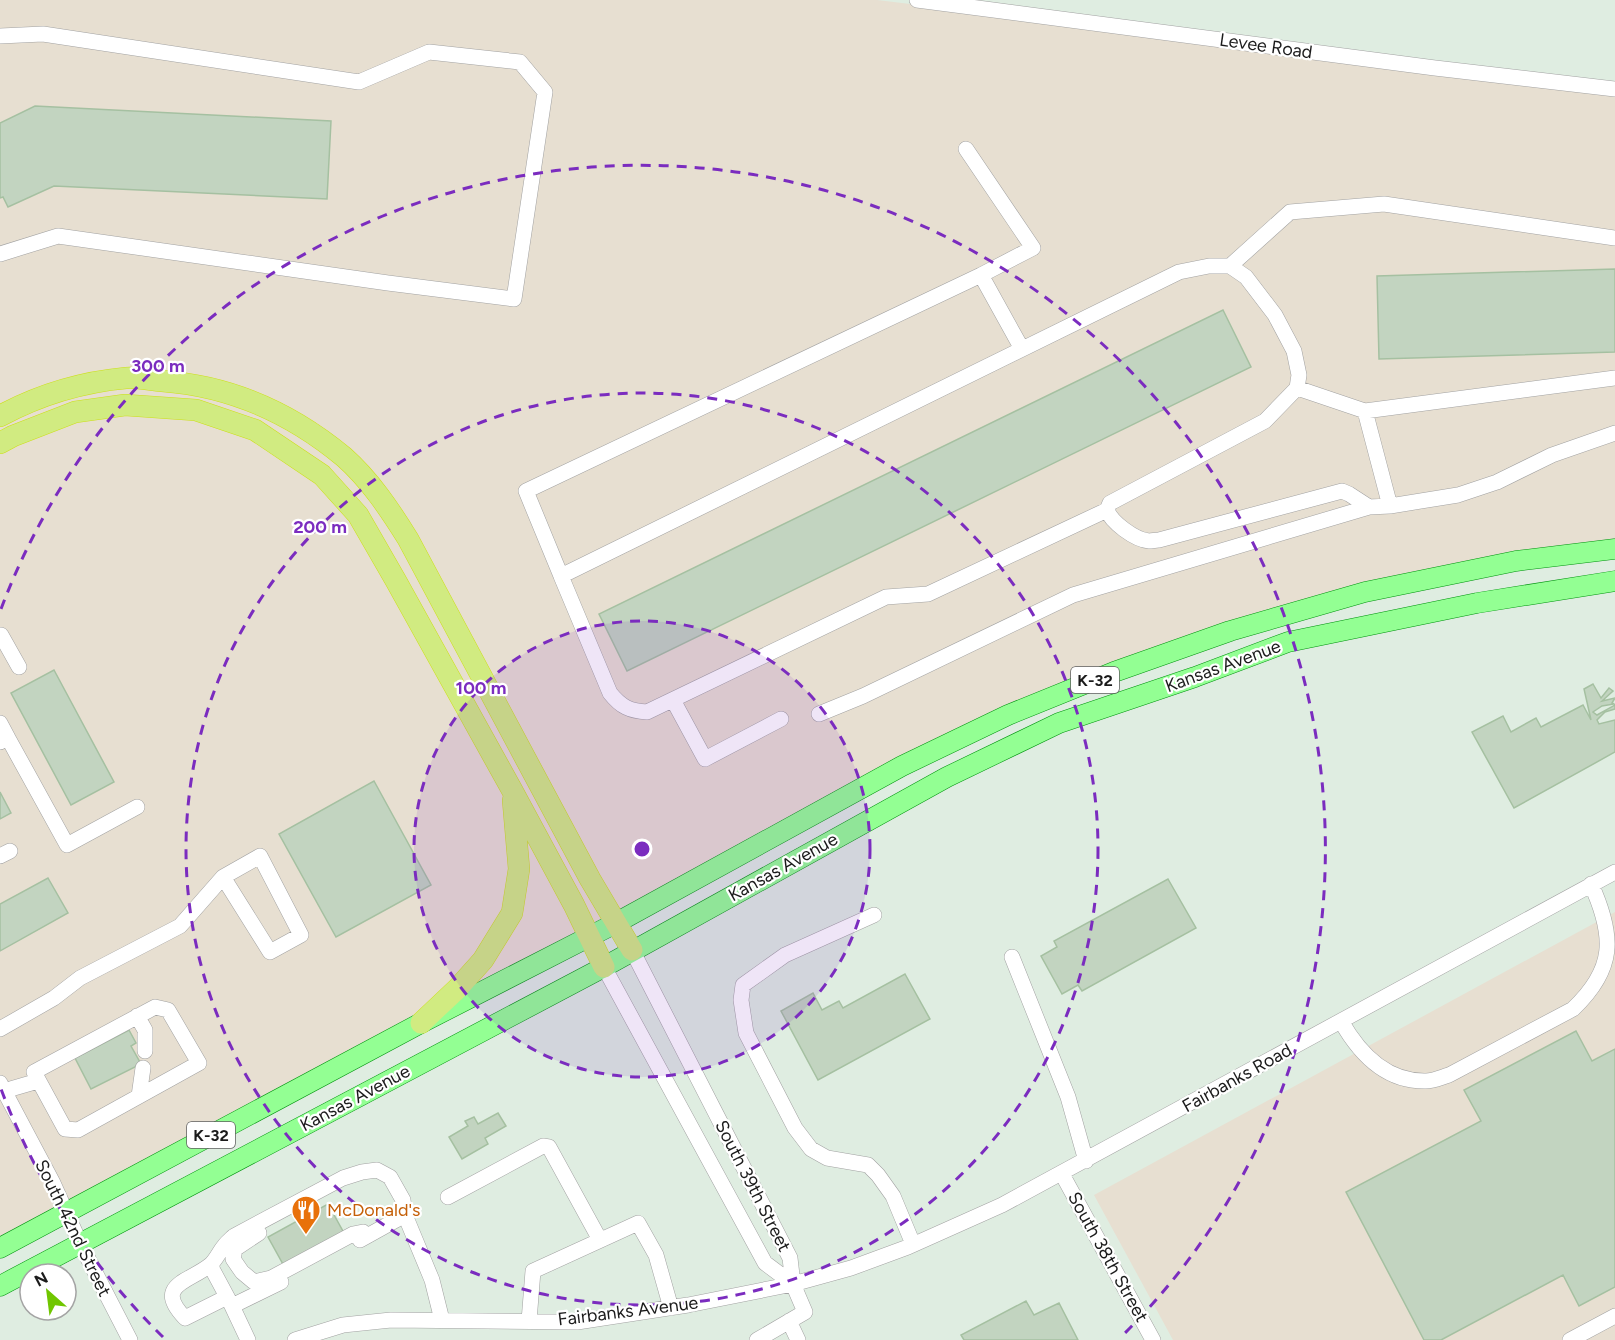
<svg xmlns="http://www.w3.org/2000/svg" width="1615" height="1340" font-family="Figtree,sans-serif">
  <style>
    .industrial { fill: #e7dfd1 }
    .building { fill: #c2d4c0; stroke: #a5c0a1; stroke-width: 1.5 }
    .lines { fill: none; stroke-linecap: round; stroke-linejoin: round }
    .minor-casing { stroke: #a2a2a2; stroke-width: 16 }
    .major-casing { stroke: #00920f; stroke-width: 21 }
    .highway-casing { stroke: #cddf19; stroke-width: 22 }
    .minor { stroke: #fff; stroke-width: 15 }
    .major { stroke: #93ff93; stroke-width: 20 }
    .highway { stroke: #d1eb81; stroke-width: 21 }
    .ring { fill: none; stroke: #7b2cbf; stroke-width: 3; stroke-dasharray: 10 8 }
    .labels { text-anchor: middle; dominant-baseline: central; stroke-width: 4.5; stroke-linejoin: round; paint-order: stroke }
    .shield { fill: #fff; stroke: #5f5f5f; stroke-width: 1.5 }
    .shield-label { font-size: 16px; font-weight: bold; fill: #1b1b1b }
    .street-label { font-size: 18px; fill: #1b1b1b; stroke: #fff }
    .food-label { font-size: 18px; fill: #c56008; stroke: #fff; text-anchor: start }
    .centre { fill: #7b2cbf; stroke: #fff; stroke-width: 3 }
    .ring-label { font-size: 18px; text-anchor: middle; font-weight: bold; fill: #7b2cbf; stroke: #fff; stroke-width: 4.5; stroke-linejoin: round; paint-order: stroke }
  </style>
  <rect width="100%" height="100%" fill="#dfede1"/>
  <path class="industrial" d="M0 0H877L1615 89V549L1365 592 1008 715 0 1249Z
    M1615 912V1340H1173L1094 1195Z"/>
  <path class="building" d="M35 106 331 121 327 199 54 186 8 207 3 197 0 198V123Z
    M1615 269V352L1379 359 1377 276Z
    M1223 310 1251 367 627 671 599 614Z
    M54 670 114 782 71 805 11 693Z
    M1593 684 1601 698 1609 688 1613 691 1602 701 1615 698 1612 703 1614 704 1602 706 1593 712 1597 715 1615 705V709L1605 712 1597 720 1599 724 1615 720V752L1514 808 1472 732 1503 716 1511 732 1536 718 1541 727 1583 705 1591 720 1584 689Z
    M374 781 431 885 336 937 279 834Z
    M0 792 11 813 0 819Z
    M48 878 68 913 0 951V904Z
    M1168 879 1196 928 1082 991 1078 985 1062 994 1041 956 1057 947 1054 941Z
    M905 974 930 1019 818 1080 781 1011 813 993 822 1010 839 1001 843 1008Z
    M129 1030 136 1043 131 1046 141 1064 91 1089 75 1058Z
    M1576 1031 1592 1061 1615 1049V1287L1579 1306 1563 1275 1441 1340H1424L1346 1192 1481 1121 1464 1090Z
    M498 1113 506 1126 485 1138 488 1144 462 1159 449 1137 468 1126 465 1121 474 1117 478 1124Z
    M328 1204 344 1233 284 1266 268 1237Z
    M1026 1301 1034 1315 1059 1303 1078 1340H964L961 1335Z"/>
  <g class="lines">
    <g class="minor-casing">
      <path id="minor" d="M917 0 1435 68 1615 89
        M0 36 43 34 359 82 429 52 520 62 545 92 514 299 388 283 58 236 0 254
        M966 149 1033 248 981 275
        M1230 266 1290 212 1384 204 1615 238
        M1297 388 1365 411 1615 378
        M1365 411 1390 506
        M1107 510 928 594 886 597 647 712C630 711 621 707 610 693L561 576 1179 272 1209 266H1230L1246 277 1275 315 1294 351 1299 375 1297 388 1265 421 1110 503 1107 510C1111 522 1135 540 1149 541 1152 541 1156 540 1159 540L1342 491 1349 494 1369 507 1390 506 1458 495 1497 482 1552 455 1615 433
        M561 576 526 491 981 275 1022 349
        M1 635 19 667
        M673 700 705 759 781 719
        M819 714 863 696 1073 595 1369 507
        M0 723 8 738 0 742
        M8 738 67 845 137 807
        M0 856 10 851
        M874 915 785 955 743 985 741 1000 746 1033 795 1128 811 1149 827 1158 868 1165 878 1175 893 1196 913 1244
        M632 950 790 1258 793 1284 805 1312 757 1340
        M1012 957 1068 1097 1086 1161
        M604 967 765 1263 793 1284
        M155 1007 168 1010 199 1063 78 1130 65 1129 34 1072Z
        M137 1016 145 1030V1051
        M1341 1021C1359 1053 1385 1082 1426 1081 1433 1081 1442 1077 1449 1075L1573 1009C1615 969 1615 937 1591 884
        M0 1029 54 998 80 978 180 926 223 877 260 856 301 935 270 952 223 877
        M0 1083 53 1183 80 1243 130 1340
        M0 1092 38 1081
        M139 1096 143 1068
        M1062 1174 1153 1340
        M448 1197 543 1146 549 1147 600 1240
        M259 1233 235 1249 233 1259 242 1272 254 1282 271 1278 353 1234 363 1232 367 1236
        M360 1240 405 1215
        M210 1265 232 1306 248 1340
        M227 1297 185 1318C153 1285 189 1282 210 1265 216 1260 219 1252 224 1246 227 1242 231 1239 234 1236L343 1178 362 1172 377 1170 390 1177 403 1200 405 1215 432 1280 442 1320
        M232 1306 281 1282
        M529 1321 533 1271 638 1223 656 1255 671 1308
        M789 1321 798 1340
        M295 1340 343 1325 391 1320 577 1322 688 1305 793 1284 851 1268 908 1247 1002 1205 1615 872
        M1570 1340 1615 1316"/>
    </g>
    <g class="major-casing">
      <path id="major" d="M0 1248 421 1023 616 923 902 766 1008 715 1114 672 1230 631 1365 592 1516 561 1615 549
        M0 1286 604 967 947 777 1059 723 1195 677 1288 642 1477 603 1615 581"/>
    </g>
    <g class="highway-casing">
      <path id="highway" d="M0 416C39 395 82 382 126 378 137 377 150 380 162 381 231 386 291 413 344 457 370 480 390 510 408 539L590 879 632 950
        M0 443 13 436 75 412 125 405 196 410 255 430 322 475 358 515 396 581 512 790 574 905 604 967
        M421 1023 457 989 483 960 512 913 519 869 513 800"/>
    </g>
    <use href="#minor" class="minor"/>
    <use href="#major" class="major"/>
    <use href="#highway" class="highway"/>
  </g>
  <circle cx="642" cy="849" r="228" fill="#7b2cbf" fill-opacity=".12"/>
  <g class="ring">
    <circle cx="642" cy="849" r="228"/>
    <circle cx="642" cy="849" r="456"/>
    <path d="M163 1337A684 684 0 0 1 1 1089M1 609A684 684 0 1 1 1121 1337"/>
  </g>
  <defs>
    <g id="restaurant-pin" transform="scale(1.5)"><path d="M0 17L-7.5 6A9.5 9.5 0 1 1 7.5 6Z" fill="#e8710a" stroke="#fff"/><path d="M-5-6h1v4h1v-4h1v4h1v-4h1v5L-1.5 .5V6h-2V.5L-5-1ZM5-6V6H3V1.5H1.5Q1.5-4 5-6Z" fill="#fff"/></g>
  </defs>
  <g fill-rule="evenodd">
    <use href="#restaurant-pin" x="306" y="1210"/>
  </g>
  <g class="labels">
    <g class="shield">
      <rect x="1071" y="667" width="48" height="26" rx="4.5"/>
      <rect x="187" y="1122" width="48" height="26" rx="4.5"/>
    </g>
    <g class="shield-label">
      <text x="1095" y="680">K-32</text>
      <text x="211" y="1135">K-32</text>
    </g>
    <g class="street-label">
      <text transform="translate(1266 46) rotate(8)">Levee Road</text>
      <text transform="translate(1223 666) rotate(-20)">Kansas Avenue</text>
      <text transform="translate(783 867) rotate(-29)">Kansas Avenue</text>
      <text transform="translate(1237 1078) rotate(-29)">Fairbanks Road</text>
      <text transform="translate(355 1098) rotate(-28)">Kansas Avenue</text>
      <text transform="translate(753 1186) rotate(63)">South 39th Street</text>
      <text transform="translate(73 1228) rotate(64)">South 42nd Street</text>
      <text transform="translate(1108 1257) rotate(61)">South 38th Street</text>
      <text transform="translate(628 1311) rotate(-7)">Fairbanks Avenue</text>
    </g>
    <g class="food-label">
      <text x="327" y="1210">McDonald's</text>
    </g>
  </g>
  <circle cx="642" cy="849" r="9" class="centre"/>
  <g class="ring-label">
    <text x="158" y="372">300 m</text>
    <text x="320" y="533">200 m</text>
    <text x="481" y="694">100 m</text>
  </g>
  <g transform="translate(48 1292) rotate(332)"><circle r="28" fill="#ffffff" stroke="#a4a4a4" stroke-width="1.5"/>
  <path d="M0-4.5L10 22L0 15L-10 22Z" fill="#70c600"/>
  <text y="-9" font-size="16" font-weight="bold" text-anchor="middle" fill="#1b1b1b">N</text>
  </g>
</svg>
